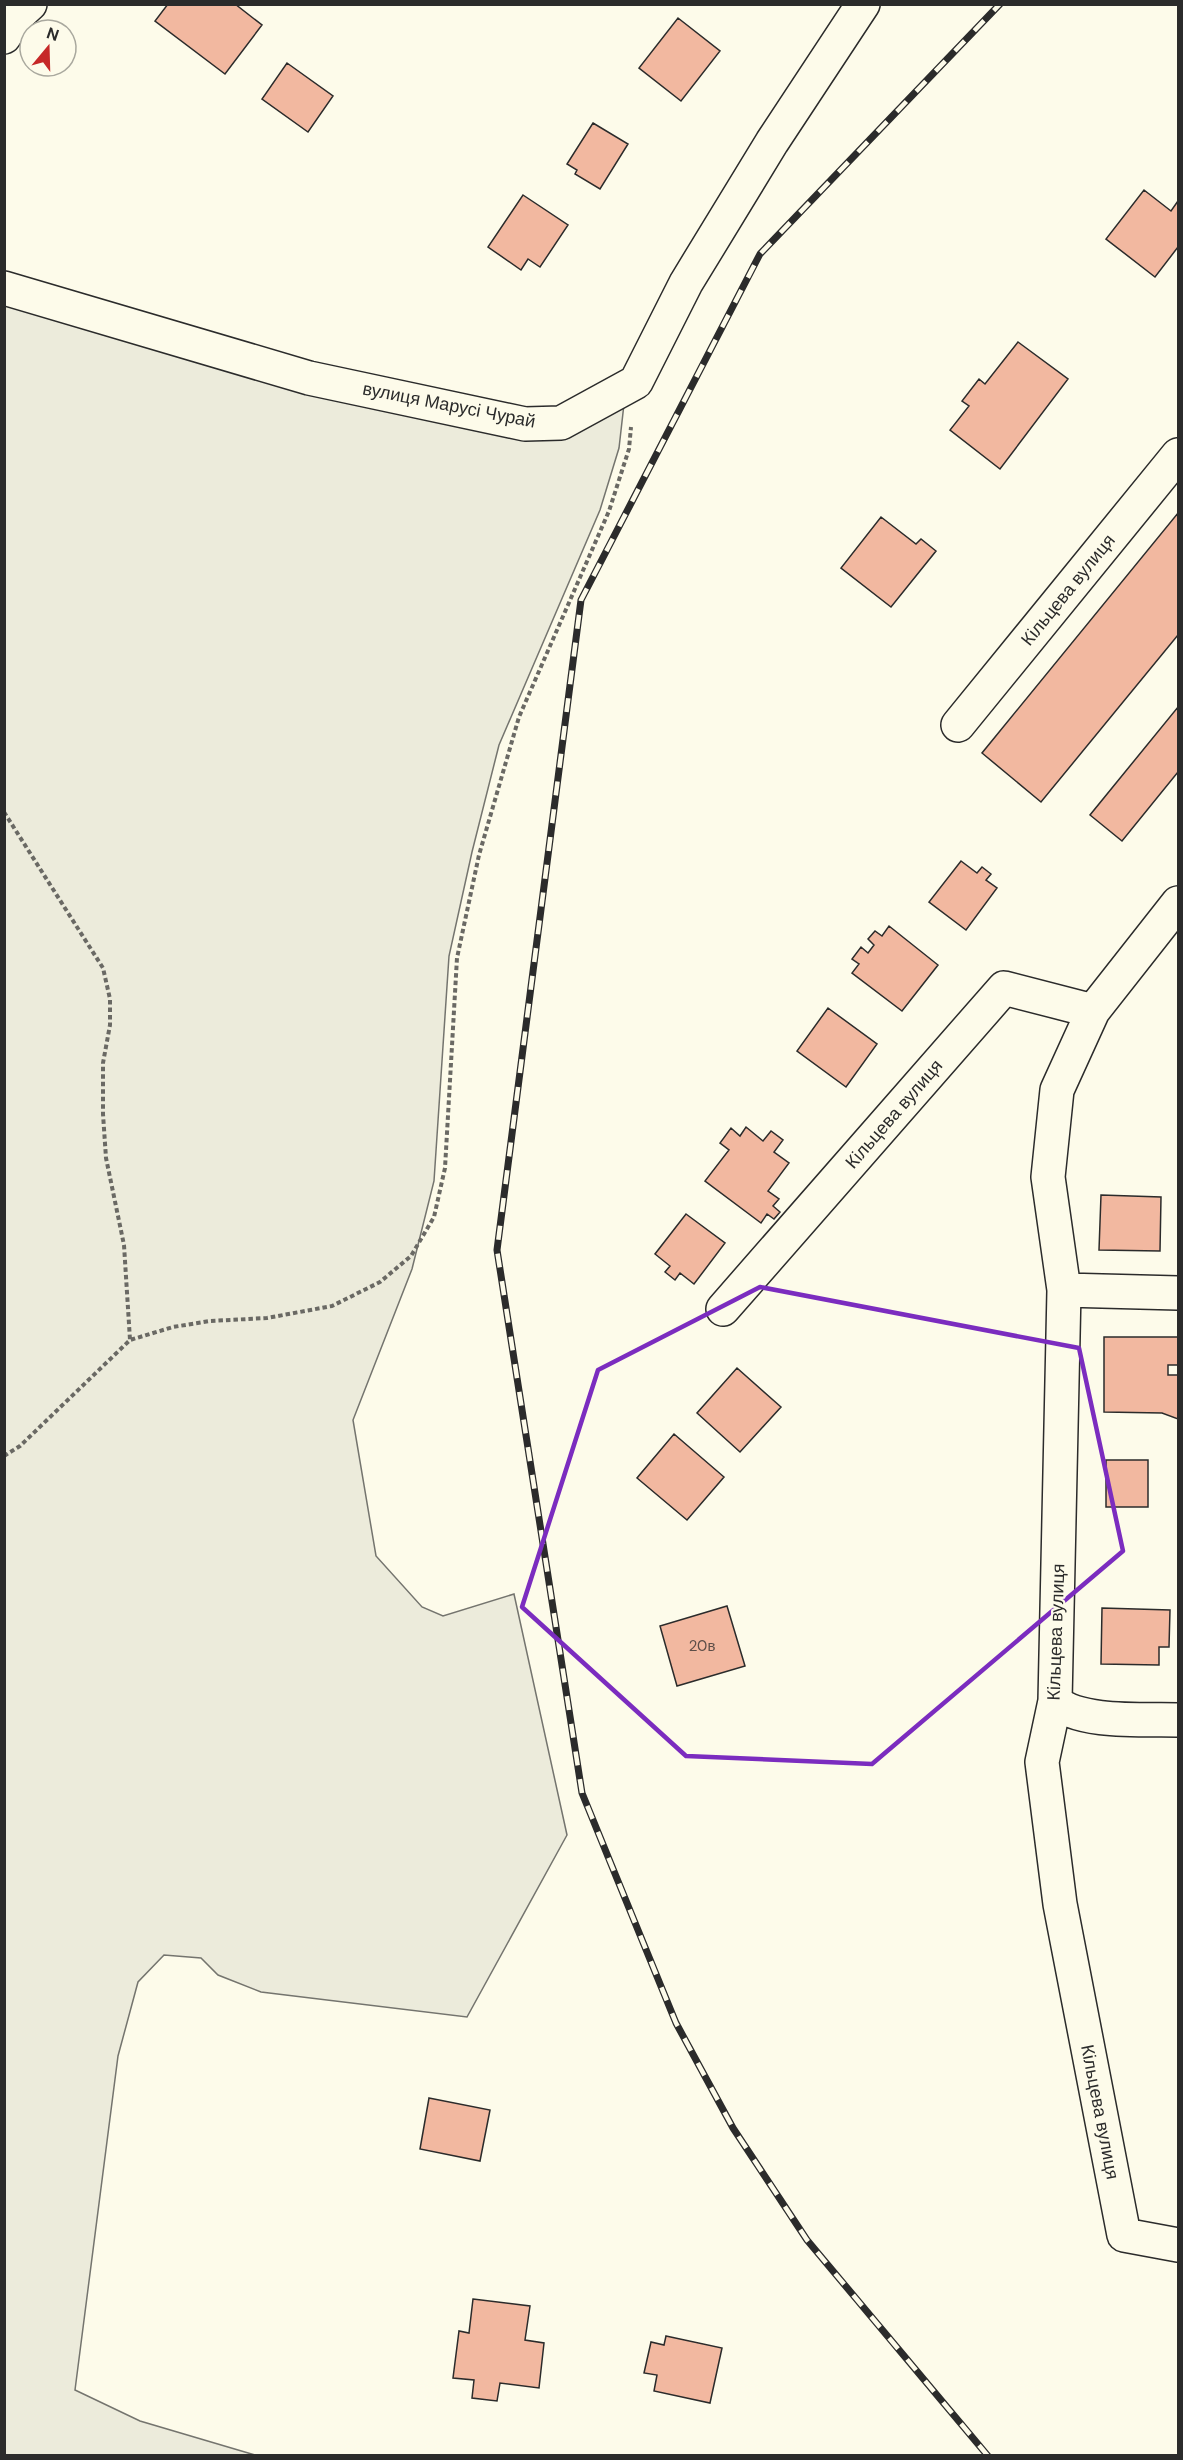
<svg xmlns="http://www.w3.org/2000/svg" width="1183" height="2460" font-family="'DM Sans',sans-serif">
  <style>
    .green { fill: #ecebdb; stroke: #74746e; stroke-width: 1.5 }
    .building { fill: #f2b8a0; stroke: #2b2b2b; stroke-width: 1.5 }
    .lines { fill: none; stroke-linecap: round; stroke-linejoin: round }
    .minor-casing { stroke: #2b2b2b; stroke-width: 36 }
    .path { stroke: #6a6964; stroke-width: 4; stroke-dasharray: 4.5 3; stroke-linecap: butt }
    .minor { stroke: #fdfbea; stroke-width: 33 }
    .rail-casing { stroke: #2b2b2b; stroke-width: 7 }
    .rail { stroke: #fdfbea; stroke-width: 4.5; stroke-dasharray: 14; stroke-linecap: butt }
    .marked { fill: none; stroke: #7b2cbf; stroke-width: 4.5; stroke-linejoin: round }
    .labels { text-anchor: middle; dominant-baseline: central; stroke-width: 4.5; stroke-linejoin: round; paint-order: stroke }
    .number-label { font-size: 15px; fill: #5d4e48 }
    .street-label { font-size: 18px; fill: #2b2b2b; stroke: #fdfbea }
  </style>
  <rect width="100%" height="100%" fill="#fdfbea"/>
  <path class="green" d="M5 299 230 372 345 401 523 430 624 404 619 448 600 510 499 745 472 852 449 956 434 1181 412 1269 353 1420 376 1556 422 1607 443 1616 514 1594 567 1835 467 2017 261 1992 218 1975 201 1958 164 1955 138 1982 118 2056 75 2390 140 2421 255 2455 5 2456Z"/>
  <path class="building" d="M168 4H235L262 25 225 74 155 21Z
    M678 18 720 51 681 101 639 68Z
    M287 63 333 96 308 132 262 99Z
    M593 123 628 144 600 189 575 174 577 170 567 164Z
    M1144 190 1171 211 1178 201V247L1155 277 1106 239Z
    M523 195 568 225 540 267 528 259 521 270 488 247Z
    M1018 342 1068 379 1000 469 950 430 969 406 962 401 979 379 985 384Z
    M1178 513V635L1041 802 982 753Z
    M881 517 916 544 921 539 936 551 891 607 841 568Z
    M1178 707V772L1122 841 1090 815Z
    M961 861 977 873 982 867 991 874 986 880 997 888 966 930 929 902Z
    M889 926 938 965 902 1011 852 973 859 964 852 959 861 947 868 953 874 945 868 939 875 931 882 936Z
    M828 1008 877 1044 846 1087 797 1051Z
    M746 1127 763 1141 771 1131 783 1140 774 1152 789 1163 768 1191 779 1199 773 1206 780 1212 774 1219 767 1214 761 1223 705 1181 729 1150 720 1143 731 1128 740 1136Z
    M1101 1195 1161 1197 1160 1251 1099 1250Z
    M686 1214 725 1243 694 1284 680 1273 675 1280 665 1272 670 1266 655 1254Z
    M1104 1337H1178V1365H1168V1375H1178V1419L1162 1413 1104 1412Z
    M737 1368 781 1407 740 1452 697 1413Z
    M674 1434 724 1477 687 1520 637 1478Z
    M1106 1460H1148V1507H1106Z
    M727 1606 745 1666 677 1686 660 1626Z
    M1102 1608 1170 1610 1169 1647H1159V1665L1101 1664Z
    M429 2098 490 2110 480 2161 420 2149Z
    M473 2299 530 2306 525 2340 544 2343 539 2388 500 2383 497 2401 472 2398 474 2380 453 2378 459 2331 469 2333Z
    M666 2336 722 2348 710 2403 654 2391 657 2375 644 2373 651 2342 664 2345Z"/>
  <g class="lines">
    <g class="minor-casing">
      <path id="minor" d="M4 37 19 14 30 4
        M4 288 309 378 525 424 561 423 636 382 686 283 772 142 863 4
        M958 725 1178 455
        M1178 903 1093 1011 1057 1090 1048 1177 1064 1290 1055 1701 1042 1762 1060 1904 1124 2235 1178 2245
        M1064 1290 1178 1293
        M723 1309 1004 988 1093 1011
        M1055 1701C1078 1724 1146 1719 1178 1720"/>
    </g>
    <path class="path" d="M4 812 103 968 110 999V1025L103 1063V1114L106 1158 124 1245 130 1340
      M4 1456 20 1446 130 1340 173 1327 210 1321 267 1318 332 1306 380 1282 411 1256 434 1217 445 1168 457 958 479 855 519 717 609 511 629 449 631 427"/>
    <use href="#minor" class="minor"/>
    <g class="rail-casing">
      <path id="rail" d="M988 2456 807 2240 733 2128 676 2023 582 1793 497 1250 581 600 760 254 1000 4"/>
    </g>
    <use href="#rail" class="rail"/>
  </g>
  <path class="marked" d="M760 1287 1079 1348 1123 1551 872 1764 686 1756 522 1607 598 1370Z"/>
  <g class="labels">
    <g class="number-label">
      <text x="702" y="1646">20в</text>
    </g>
    <g class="street-label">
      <text transform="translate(449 405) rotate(11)">вулиця Марусі Чурай</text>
      <text transform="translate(1068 590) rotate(-51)">Кільцева вулиця</text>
      <text transform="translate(894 1114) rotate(-49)">Кільцева вулиця</text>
      <text transform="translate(1056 1632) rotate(-88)">Кільцева вулиця</text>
      <text transform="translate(1100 2112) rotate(79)">Кільцева вулиця</text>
    </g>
  </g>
  <rect width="1183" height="2460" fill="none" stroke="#2b2b2b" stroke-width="12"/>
  <g transform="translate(48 48) rotate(19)"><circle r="28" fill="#fdfbea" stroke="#a9a89e" stroke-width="1.5"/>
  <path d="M0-4.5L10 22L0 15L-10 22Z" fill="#c62828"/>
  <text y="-9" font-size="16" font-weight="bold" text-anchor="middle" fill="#2b2b2b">N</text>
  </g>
</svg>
